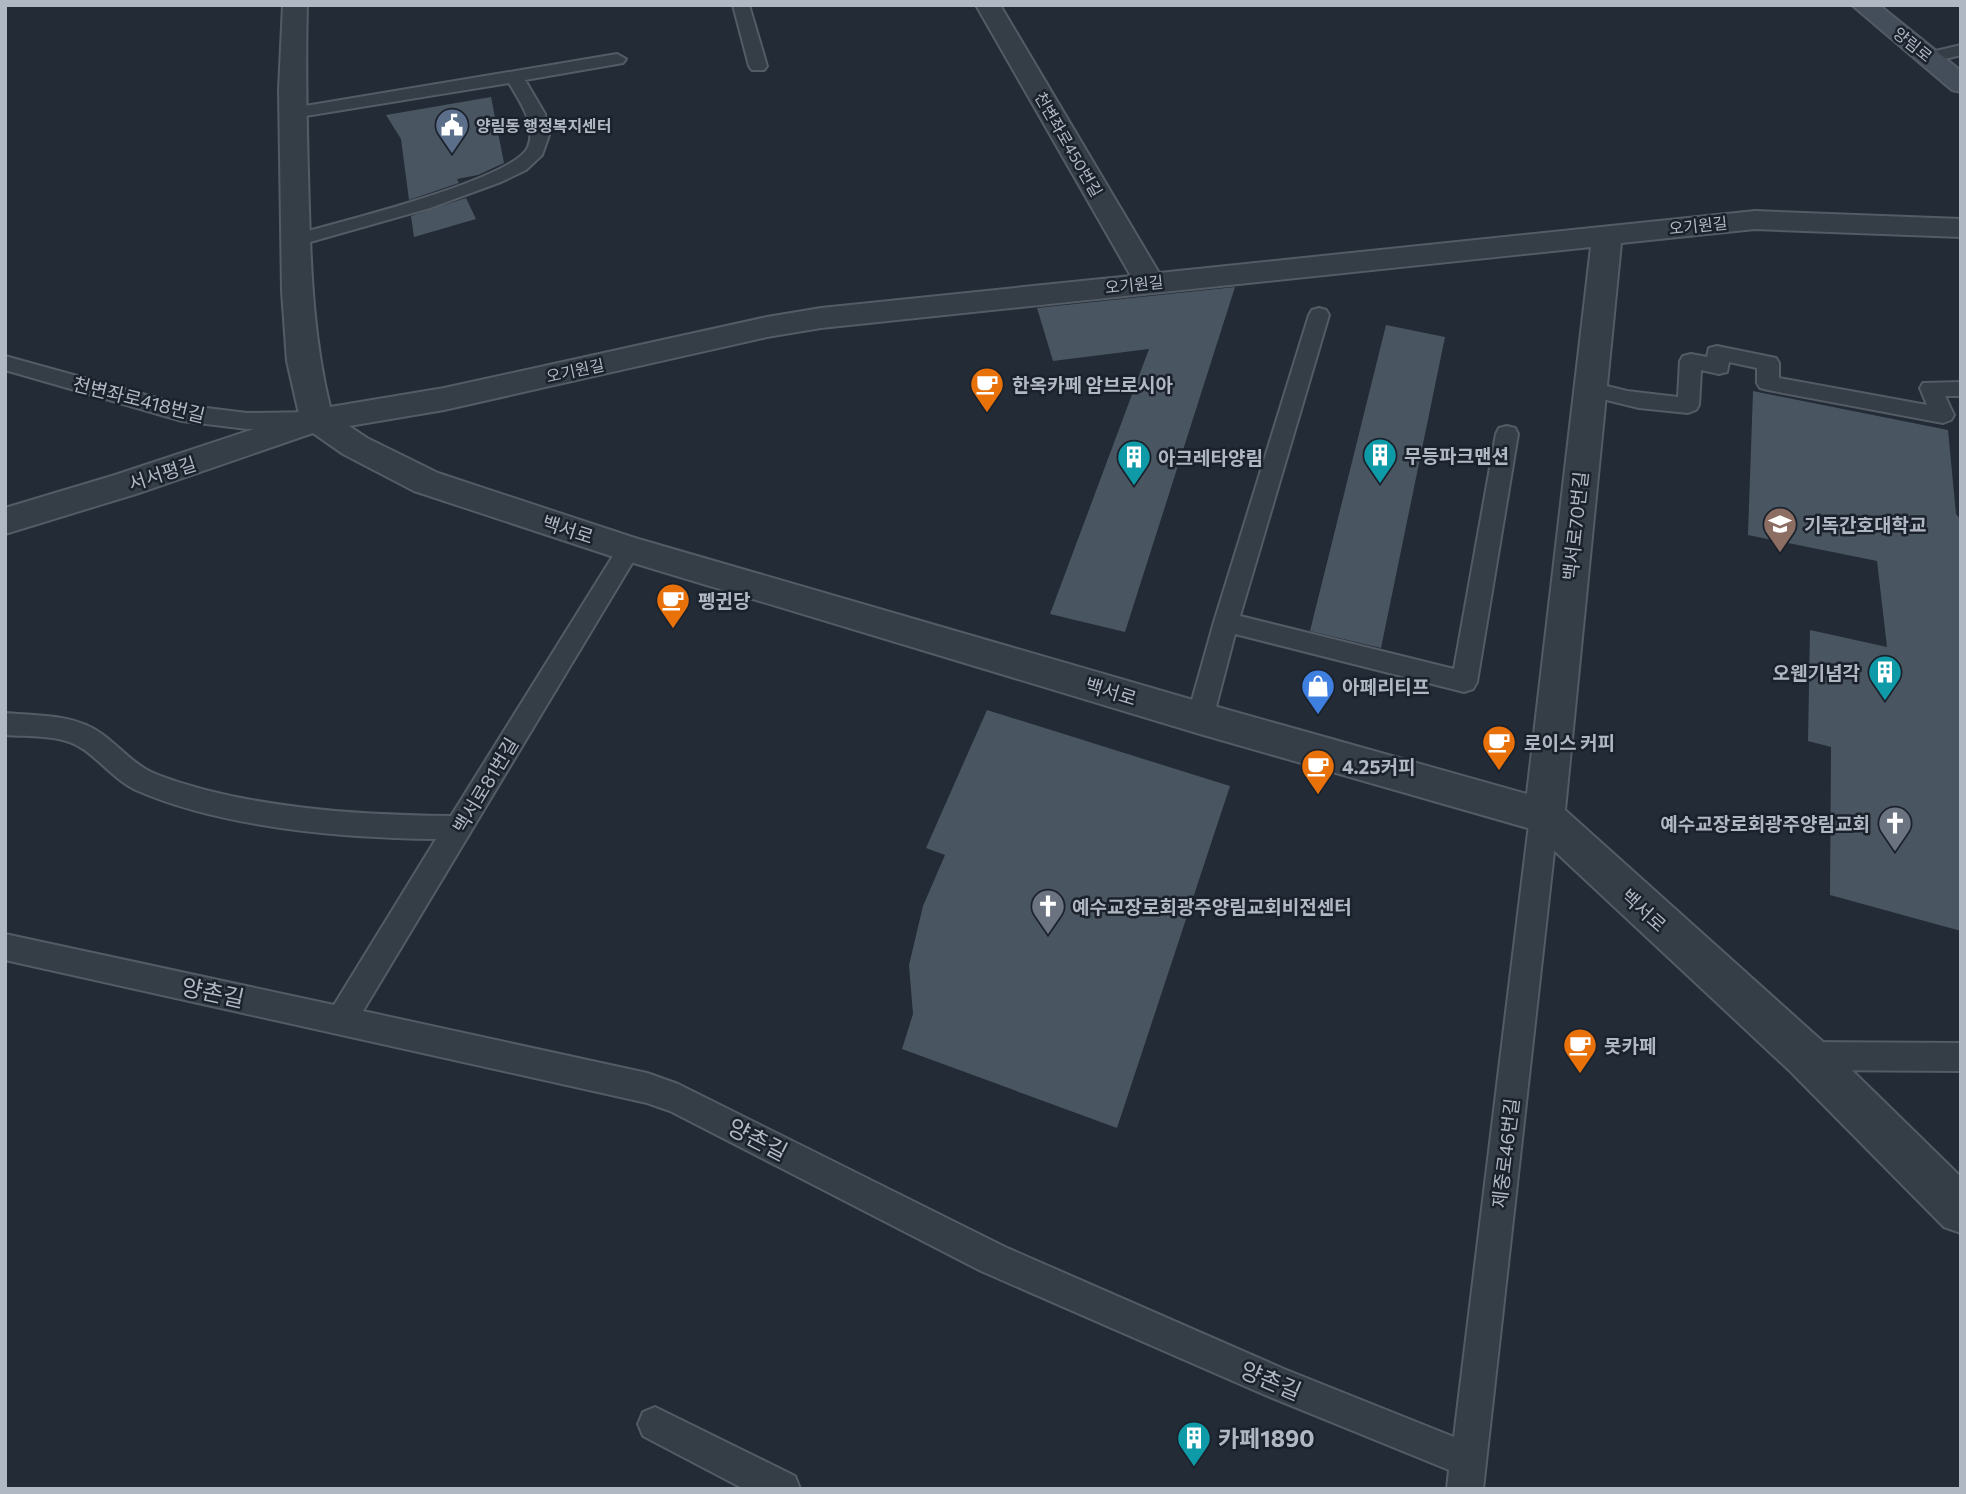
<svg xmlns="http://www.w3.org/2000/svg" width="1966" height="1494" font-family="Commissioner,'Noto Sans KR',sans-serif">
  <style>
    .building { fill: #4a5562 }
    .lines { fill: none; stroke-linecap: round; stroke-linejoin: round }
    .service-casing { stroke: #535b65; stroke-width: 4 }
    .minor-casing { stroke: #535b65; stroke-width: 4 }
    .secondary-casing { stroke: #535b65; stroke-width: 4 }
    .service { fill: #353d47; fill-rule: evenodd }
    .minor { fill: #353d47; fill-rule: evenodd }
    .secondary { fill: #444d5a; fill-rule: evenodd }
    .labels { text-anchor: middle; dominant-baseline: central; stroke-width: 5; stroke-linejoin: round; paint-order: stroke }
    .far-street-label { font-size: 16px; fill: #b0b8c4; stroke: #1b222c }
    .far-poi-label { font-size: 16px; font-weight: bold; fill: #b0b8c4; stroke: #1b222c; text-anchor: start }
    .poi-label { font-size: 19px; font-weight: bold; fill: #b0b8c4; stroke: #1b222c; text-anchor: start }
    .street-label { font-size: 19px; fill: #b0b8c4; stroke: #1b222c }
    .near-street-label { font-size: 23px; fill: #b0b8c4; stroke: #1b222c }
    .near-poi-label { font-size: 23px; font-weight: bold; fill: #b0b8c4; stroke: #1b222c; text-anchor: start }
  </style>
  <rect width="100%" height="100%" fill="#222b36"/>
  <path class="building" d="M491 97 504 163 478 175 457 179 459 183 456 184 409 200 401 139 386 115Z
    M466 198 476 219 414 237 411 216Z
    M1235 287 1125 632 1050 614 1149 349 1053 361 1037 308Z
    M1386 325 1445 337 1381 648 1310 631Z
    M1753 391 1948 430 1956 514 1961 520V931L1830 895 1831 747 1808 741 1810 630 1887 647 1877 561 1748 535Z
    M987 710 1230 786 1117 1128 902 1049 913 1014 909 965 923 906 945 855 926 848Z"/>
  <g class="lines">
    <g class="service-casing">
      <path id="service" d="M733 5H749L767 66 764 70H752L749 66Z
        M1961 45V55L1929 63 1920 58 1923 54Z
        M617 54 626 59 623 63 525 80 545 114 549 135 542 155 526 170 501 182 430 208 296 246 289 244 286 240 289 236C329 225 514 180 528 147 537 125 520 102 509 83L293 118 287 117 284 113 287 109Z
        M1319 308 1326 310 1329 315 1240 616 1454 669 1496 434 1499 428 1507 426 1515 428 1518 434 1477 682 1473 689 1464 692 1235 634 1213 718 1209 725 1200 729 1191 725 1187 718 1214 622 1309 315 1312 310Z
        M1717 346 1776 358 1779 363V378L1927 405 1920 388 1923 383 1961 382V396H1945L1954 415 1951 420 1943 423 1768 390 1760 388 1757 383V368L1729 362 1727 372 1719 374 1701 370 1699 405 1696 410 1688 413 1639 408 1582 394 1579 389 1582 384 1590 382 1627 391 1678 397 1680 361 1683 356 1691 354 1707 357 1709 348Z
        M5 356 182 405 247 413 315 412 323 415 326 420 323 425 315 428 247 429 182 421 5 370Z
        M629 540 637 543 641 549 637 555 363 1011 647 1073 678 1084 1005 1247 1284 1369 1454 1437 1530 816 1534 808 1544 804 1554 808 1558 816 1483 1489H1447L1449 1470 1265 1395 981 1271 670 1111 647 1103 5 960V934L334 1005 436 839C343 838 224 828 138 791 117 782 101 761 83 749 62 734 30 737 5 735V713C38 716 75 714 102 734 120 747 137 768 158 775 246 808 357 815 451 816L621 543Z
        M1806 1042 1961 1043V1071L1806 1070 1795 1066 1791 1056 1795 1046Z
        M655 1407 795 1476 800 1489H744L643 1436 638 1424 643 1412Z"/>
    </g>
    <g class="minor-casing">
      <path id="minor" d="M283 5H307C305 74 307 141 309 209 311 276 314 341 330 407L444 388 767 317 821 308 1131 276 976 5H1000L1159 273 1755 211 1961 219V237L1755 229 1621 243 1565 810 1822 1041 1961 1177V1233L1944 1227 1790 1071 1531 829 1200 734 617 558 414 491 343 454 313 433 139 493 5 534V508L115 475 299 414 287 361 282 291 279 89ZM1591 247 1527 794 1200 702 635 538 438 473 367 438 349 426 444 410 767 337 821 328Z"/>
    </g>
    <g class="secondary-casing">
      <path id="secondary" d="M1852 5H1879L1961 71V92L1952 90Z"/>
    </g>
    <use href="#service" class="service"/>
    <use href="#minor" class="minor"/>
    <use href="#secondary" class="secondary"/>
  </g>
  <defs>
    <g id="civic-pin" transform="scale(1.75)"><path d="M0 17L-7.5 6A9.5 9.5 0 1 1 7.5 6Z" fill="#5c6f8a" stroke="#1b222c"/><path d="M-.6-6.5H3V-4.5H.6V-3L4-1V1h2V6H-6V1h2V-1L-.6-3ZM-1.2 2.5V6h2.4V2.5Z" fill="#fff"/></g>
    <g id="cafe-pin" transform="scale(1.75)"><path d="M0 17L-7.5 6A9.5 9.5 0 1 1 7.5 6Z" fill="#e8710a" stroke="#1b222c"/><path d="M-5.5-4.5H6V0H3Q3 3.5 0 3.5H-2.5Q-5.5 3.5-5.5 0ZM3-3.2v2h1.7v-2ZM-6 4.5H4V6H-6Z" fill="#fff"/></g>
    <g id="building-pin" transform="scale(1.75)"><path d="M0 17L-7.5 6A9.5 9.5 0 1 1 7.5 6Z" fill="#0f9aa8" stroke="#1b222c"/><path d="M-4-6H4V6H1V3H-1V6H-4ZM-2.5-4.3h1.7v1.8h-1.7ZM.8-4.3h1.7v1.8H.8ZM-2.5-1h1.7V.8h-1.7ZM.8-1h1.7V.8H.8Z" fill="#fff"/></g>
    <g id="university-pin" transform="scale(1.75)"><path d="M0 17L-7.5 6A9.5 9.5 0 1 1 7.5 6Z" fill="#8d6e63" stroke="#1b222c"/><path d="M0-5L7-2L0 1L-7-2ZM-4 1L0 2.5L4 1V4Q0 6-4 4Z" fill="#fff"/></g>
    <g id="shop-pin" transform="scale(1.75)"><path d="M0 17L-7.5 6A9.5 9.5 0 1 1 7.5 6Z" fill="#3f7fe0" stroke="#1b222c"/><path d="M-5-2.5h2.3a2.7 3.5 0 0 1 5.4 0H5L5.5 6h-11ZM-1.5-2.5h3a1.5 2.3 0 0 0-3 0Z" fill="#fff"/></g>
    <g id="church-pin" transform="scale(1.75)"><path d="M0 17L-7.5 6A9.5 9.5 0 1 1 7.5 6Z" fill="#6b7280" stroke="#1b222c"/><path d="M-1.2-6h2.4v3.5h3.3v2.4h-3.3V6h-2.4V-.1h-3.3v-2.4h3.3Z" fill="#fff"/></g>
  </defs>
  <g fill-rule="evenodd">
    <use href="#civic-pin" x="452" y="125"/>
    <use href="#cafe-pin" x="987" y="384"/>
    <use href="#building-pin" x="1380" y="455"/>
    <use href="#building-pin" x="1134" y="457"/>
    <use href="#university-pin" x="1780" y="524"/>
    <use href="#cafe-pin" x="673" y="600"/>
    <use href="#building-pin" x="1885" y="672"/>
    <use href="#shop-pin" x="1318" y="686"/>
    <use href="#cafe-pin" x="1499" y="742"/>
    <use href="#cafe-pin" x="1318" y="766"/>
    <use href="#church-pin" x="1895" y="823"/>
    <use href="#church-pin" x="1048" y="906"/>
    <use href="#cafe-pin" x="1580" y="1045"/>
    <use href="#building-pin" x="1194" y="1438"/>
  </g>
  <g class="labels">
    <g class="far-street-label">
      <text transform="translate(1913 44) rotate(39)">양림로</text>
      <text transform="translate(1069 144) rotate(60)">천변좌로450번길</text>
      <text transform="translate(1698 225) rotate(-6)">오기원길</text>
      <text transform="translate(1134 284) rotate(-6)">오기원길</text>
      <text transform="translate(575 370) rotate(-12)">오기원길</text>
    </g>
    <g class="far-poi-label">
      <text x="476" y="125">양림동 행정복지센터</text>
    </g>
    <g class="poi-label">
      <text x="1012" y="384">한옥카페 암브로시아</text>
      <text x="1404" y="455">무등파크맨션</text>
      <text x="1158" y="457">아크레타양림</text>
      <text x="1804" y="524">기독간호대학교</text>
      <text x="698" y="600">펭귄당</text>
      <text x="1860" y="672" text-anchor="end">오웬기념각</text>
      <text x="1342" y="686">아페리티프</text>
      <text x="1524" y="742">로이스 커피</text>
      <text x="1342" y="766">4.25커피</text>
      <text x="1870" y="823" text-anchor="end">예수교장로회광주양림교회</text>
      <text x="1072" y="906">예수교장로회광주양림교회비전센터</text>
      <text x="1604" y="1045">못카페</text>
    </g>
    <g class="street-label">
      <text transform="translate(139 399) rotate(14)">천변좌로418번길</text>
      <text transform="translate(162 473) rotate(-18)">서서평길</text>
      <text transform="translate(1575 526) rotate(-84)">백서로70번길</text>
      <text transform="translate(568 529) rotate(18)">백서로</text>
      <text transform="translate(1111 691) rotate(17)">백서로</text>
      <text transform="translate(485 785) rotate(-59)">백서로81번길</text>
      <text transform="translate(1644 910) rotate(42)">백서로</text>
      <text transform="translate(1505 1153) rotate(-83)">제중로46번길</text>
    </g>
    <g class="near-street-label">
      <text transform="translate(213 992) rotate(12)">양촌길</text>
      <text transform="translate(758 1139) rotate(27)">양촌길</text>
      <text transform="translate(1271 1380) rotate(23)">양촌길</text>
    </g>
    <g class="near-poi-label">
      <text x="1218" y="1438">카페1890</text>
    </g>
  </g>
  <rect width="1966" height="1494" fill="none" stroke="#b0b8c4" stroke-width="14"/>
</svg>
